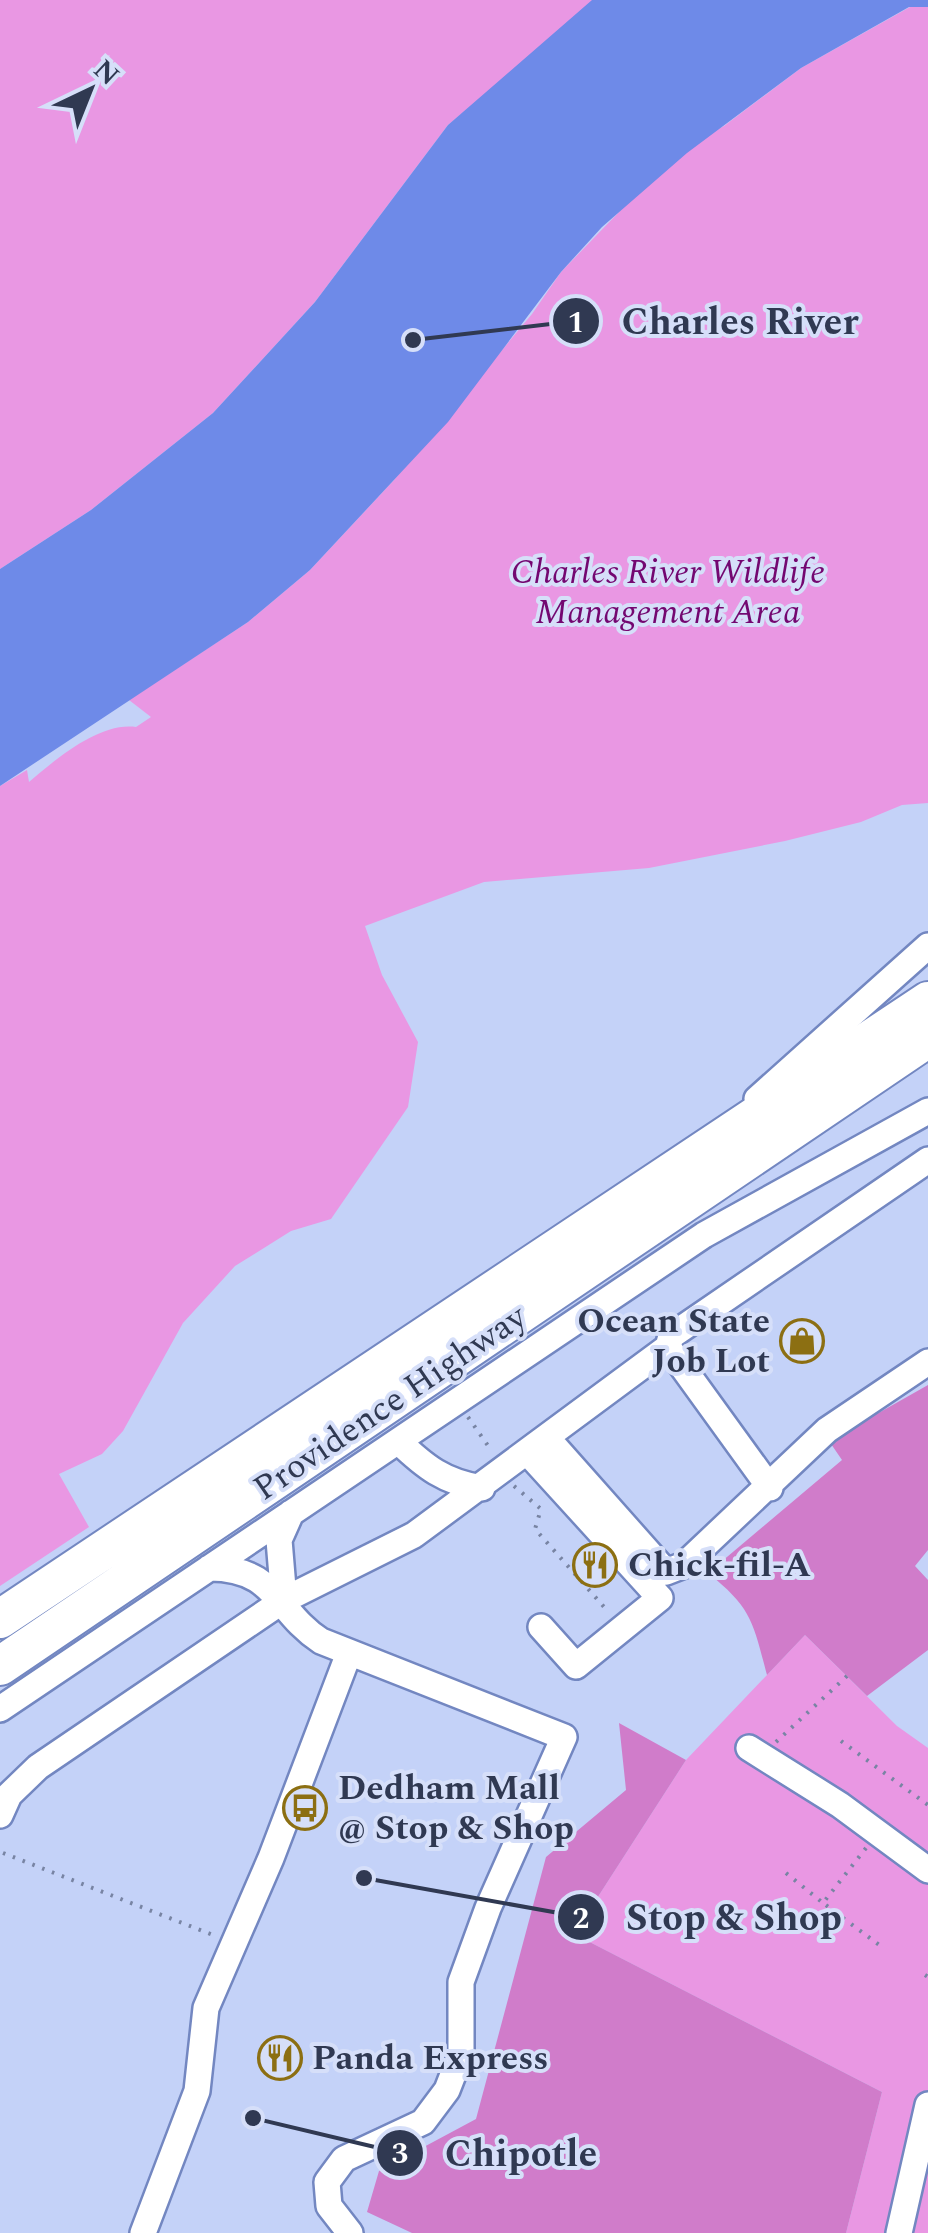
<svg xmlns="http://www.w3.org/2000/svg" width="928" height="2233" font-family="Spectral,serif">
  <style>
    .green { fill: #e997e3 }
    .forest { fill: #d07cca }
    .water { fill: #6e8ae8 }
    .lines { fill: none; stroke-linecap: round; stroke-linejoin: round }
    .minor-casing { stroke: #7387c1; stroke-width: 30 }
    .highway-casing { stroke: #7387c1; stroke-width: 42 }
    .path { stroke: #7884a3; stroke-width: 4; stroke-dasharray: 2.5 8; stroke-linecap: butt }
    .minor { stroke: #fff; stroke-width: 25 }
    .highway { stroke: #fff; stroke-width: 38 }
    .labels { text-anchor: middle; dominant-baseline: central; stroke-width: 8; stroke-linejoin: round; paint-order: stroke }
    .park-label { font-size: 35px; font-style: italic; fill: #730771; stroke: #d6dff9 }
    .poi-label { font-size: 35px; font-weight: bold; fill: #303952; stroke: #d6dff9; text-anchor: start }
    .street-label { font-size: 35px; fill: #303952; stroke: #d6dff9 }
    .leader { fill: none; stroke: #303952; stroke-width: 4 }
    .callout-dot { fill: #303952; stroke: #d6dff9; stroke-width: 4 }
    .mark-label { font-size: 30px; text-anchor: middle; font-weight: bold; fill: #fff }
    .callout-label { font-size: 38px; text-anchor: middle; font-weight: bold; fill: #303952; stroke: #d6dff9; stroke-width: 8; stroke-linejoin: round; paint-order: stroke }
  </style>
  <rect width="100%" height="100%" fill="#c4d2f8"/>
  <path class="green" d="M0 0H597L448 125 315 302 213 413 91 510 0 569Z
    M910 7H928V803L902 805 861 822 785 841 649 868 484 882 365 926 382 975 418 1042 408 1107 331 1219 291 1231 235 1266 183 1323 123 1431 102 1454 59 1474 89 1527 0 1586V786L27 770 29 782C57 758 100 722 136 727L151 717 129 700 248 622 310 570 394 480 532 314 561 272 679 150 724 126 801 68Z
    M805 1635 897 1726 928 1748V2233H846L882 2092 574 1934 686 1760Z"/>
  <path class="forest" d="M928 1385V1550L915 1566 928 1580V1650L867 1696 805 1635 767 1675C753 1622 752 1608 708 1573L842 1460 829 1441Z
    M619 1723 686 1760 574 1934 882 2092 846 2233H412L367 2212 379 2171 476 2119 546 1857 626 1790Z"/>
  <path class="water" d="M592 0H928V7H909L801 68 687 153 602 227 561 272 448 422 310 570 248 622 0 786V569L91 510 213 413 315 302 448 125Z"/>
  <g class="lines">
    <g class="minor-casing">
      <path id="minor" d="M757 1099 928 946
        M548 1439 666 1572 684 1565 827 1430 928 1362
        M398 1441C425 1467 444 1482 482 1488
        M528 1453 660 1598 576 1666 541 1627
        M770 1488 668 1347 671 1336 928 1160
        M209 1568C277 1568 275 1611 321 1641L564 1737 488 1908 461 1982V2054L447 2090 423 2122 344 2159 327 2182 329 2206 350 2233
        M284 1600 279 1540 291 1513
        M0 1709 704 1235 928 1111
        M749 1748 840 1805 928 1870
        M0 1815 9 1795 38 1767 284 1600 414 1535 668 1347
        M143 2233 197 2091 206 2008 271 1858 349 1653
        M899 2233 928 2105"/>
    </g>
    <g class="highway-casing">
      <path id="highway" d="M0 1619 928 1001
        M0 1666 928 1038"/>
    </g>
    <path class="path" d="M468 1417 491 1450
      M514 1486 541 1509 535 1529 605 1608
      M841 1741 928 1805
      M776 1742 847 1676
      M866 1848 823 1903 882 1947
      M3 1853 213 1935
      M786 1873 823 1903
      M925 1975 928 1977"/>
    <use href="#minor" class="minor"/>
    <use href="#highway" class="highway"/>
  </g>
  <defs>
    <g id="shop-ring" transform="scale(2.25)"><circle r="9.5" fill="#d6dff9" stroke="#8c6f12" stroke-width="1.5"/><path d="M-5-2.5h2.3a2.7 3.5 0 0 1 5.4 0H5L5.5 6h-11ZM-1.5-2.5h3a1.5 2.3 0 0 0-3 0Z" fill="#8c6f12"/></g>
    <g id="restaurant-ring" transform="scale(2.25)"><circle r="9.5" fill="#d6dff9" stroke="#8c6f12" stroke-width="1.5"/><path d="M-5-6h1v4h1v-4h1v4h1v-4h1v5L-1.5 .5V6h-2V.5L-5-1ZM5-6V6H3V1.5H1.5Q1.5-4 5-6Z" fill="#8c6f12"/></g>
    <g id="bus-ring" transform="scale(2.25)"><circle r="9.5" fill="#d6dff9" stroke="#8c6f12" stroke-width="1.5"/><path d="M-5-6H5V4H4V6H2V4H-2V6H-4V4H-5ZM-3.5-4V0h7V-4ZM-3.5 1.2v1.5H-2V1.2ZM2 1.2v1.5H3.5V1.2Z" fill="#8c6f12"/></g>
  </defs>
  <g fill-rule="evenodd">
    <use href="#shop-ring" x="802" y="1341"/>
    <use href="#restaurant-ring" x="595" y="1565"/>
    <use href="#bus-ring" x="305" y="1808"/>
    <use href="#restaurant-ring" x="280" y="2058"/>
  </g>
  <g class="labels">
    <g class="park-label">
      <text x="668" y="572">Charles River Wildlife<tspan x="668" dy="40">Management Area</tspan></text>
    </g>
    <g class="poi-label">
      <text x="770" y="1321" text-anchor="end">Ocean State<tspan x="770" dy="40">Job Lot</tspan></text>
      <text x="628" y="1565">Chick-fil-A</text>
      <text x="338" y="1788">Dedham Mall<tspan x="338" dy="40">@ Stop &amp; Shop</tspan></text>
      <text x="312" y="2058">Panda Express</text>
    </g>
    <g class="street-label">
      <text transform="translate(390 1403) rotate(-34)">Providence Highway</text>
    </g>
  </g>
  <path class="leader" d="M413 340L576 321M364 1878L581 1917M253 2118L400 2153"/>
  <g class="callout-dot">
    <circle cx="413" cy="340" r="10"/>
    <circle cx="364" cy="1878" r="10"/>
    <circle cx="253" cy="2118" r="10"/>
    <circle cx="576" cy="321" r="25"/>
    <circle cx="581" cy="1917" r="25"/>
    <circle cx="400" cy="2153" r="25"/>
  </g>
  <g class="mark-label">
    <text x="576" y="332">1</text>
    <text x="581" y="1928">2</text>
    <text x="400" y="2163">3</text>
  </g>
  <g class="callout-label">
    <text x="740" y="334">Charles River</text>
    <text x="734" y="1930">Stop &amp; Shop</text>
    <text x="521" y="2166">Chipotle</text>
  </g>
  <g transform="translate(90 90) rotate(43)" stroke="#d6dff9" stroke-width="8" paint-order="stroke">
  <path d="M0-8L18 38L0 25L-18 38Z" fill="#303952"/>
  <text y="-15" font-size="28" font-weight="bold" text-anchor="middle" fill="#303952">N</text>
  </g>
</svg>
